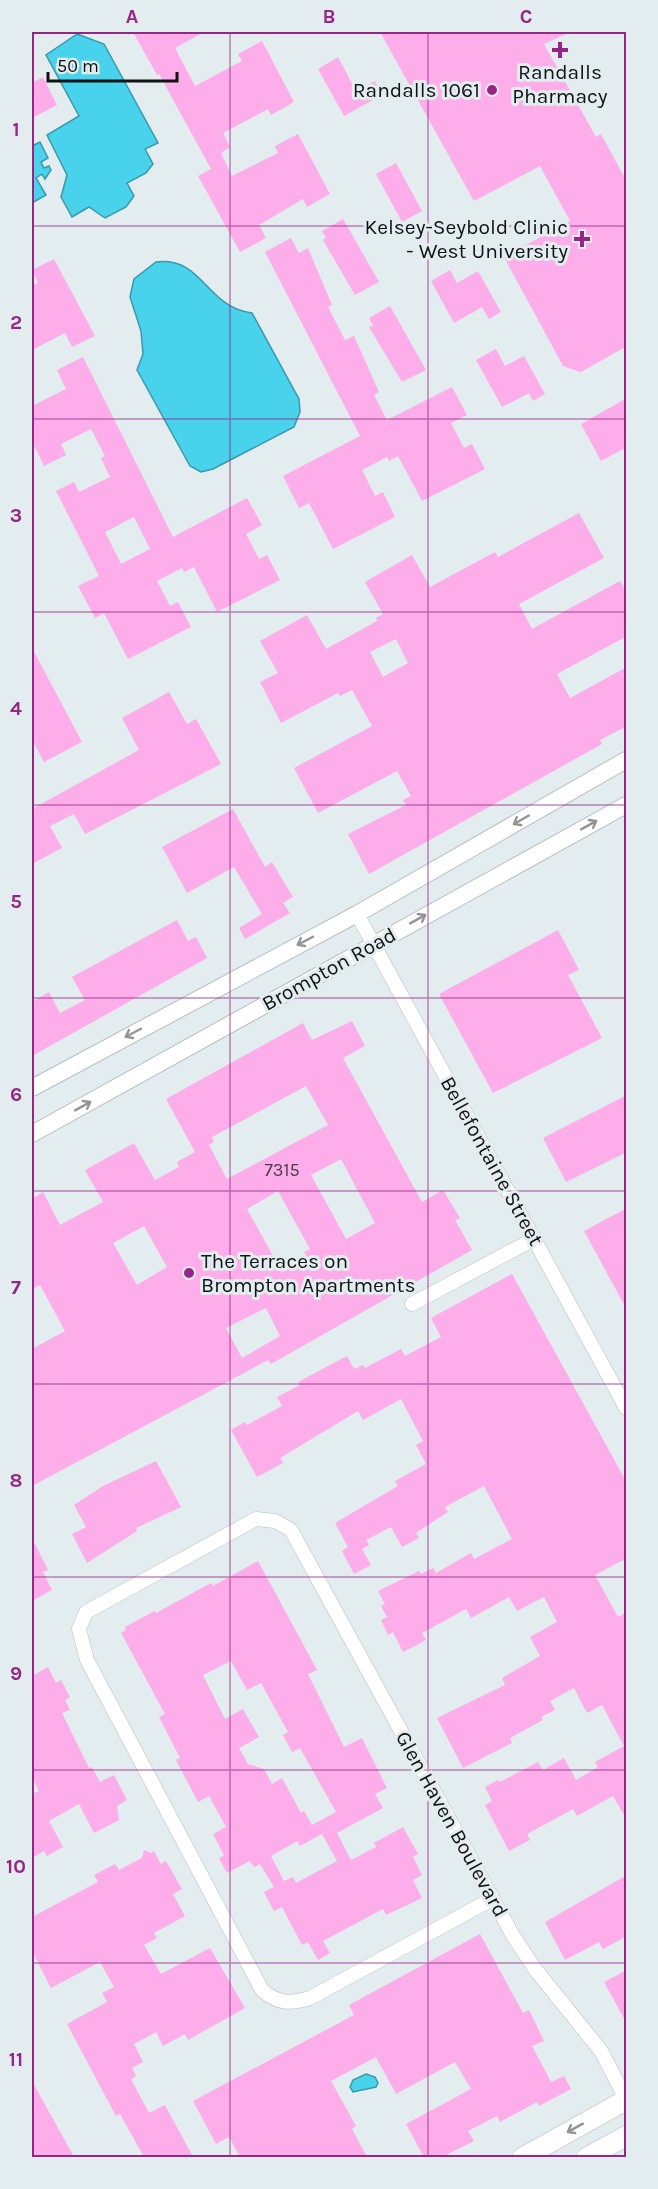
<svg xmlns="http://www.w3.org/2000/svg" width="658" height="2189" font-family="Karla,sans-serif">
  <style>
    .water { fill: #49d2ec; stroke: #3899ab; stroke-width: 1.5 }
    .building { fill: #fcadea; fill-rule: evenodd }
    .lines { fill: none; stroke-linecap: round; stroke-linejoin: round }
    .minor-casing { stroke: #b5bec0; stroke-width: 15 }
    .tertiary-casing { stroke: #b5bec0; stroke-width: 18 }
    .secondary-casing { stroke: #b5bec0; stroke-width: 21 }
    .minor { stroke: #fff; stroke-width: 14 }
    .tertiary { stroke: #fff; stroke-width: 16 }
    .secondary { stroke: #fff; stroke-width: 20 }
    .oneway { stroke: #939595 }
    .grid { fill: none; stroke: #962585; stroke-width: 1.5; stroke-opacity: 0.55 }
    .poi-dot { fill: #962585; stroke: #e3ecee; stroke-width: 2 }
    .labels { text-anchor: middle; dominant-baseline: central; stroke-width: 6; stroke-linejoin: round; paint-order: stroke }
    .number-label { font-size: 18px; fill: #4b3a4a }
    .poi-label { font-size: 21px; fill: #101314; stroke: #e3ecee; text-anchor: end }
    .street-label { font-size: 21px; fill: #101314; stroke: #e3ecee }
    .neatline { fill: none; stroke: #962585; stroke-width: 2 }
    .grid-label { font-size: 20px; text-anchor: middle; font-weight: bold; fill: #962585 }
  </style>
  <rect width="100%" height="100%" fill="#e3ecee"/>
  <path class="water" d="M77 34 104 44 158 143 145 149 153 164 146 173 127 183 134 196 126 207 105 218 89 207 72 217 61 197 67 175 47 135 79 116 46 55Z
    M40 142 48 158 41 162 44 168 49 166 51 170 45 179 42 174 36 178 46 195 32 203V146Z
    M156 262C203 256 205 307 252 313L299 399 300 412 294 427 213 469 201 472 190 466 137 370 143 354 141 331 130 297 134 279Z
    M366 2074 375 2077 378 2083 376 2087 353 2092 350 2087 353 2080Z"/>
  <path class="building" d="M133 32H204L175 48 195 86 242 61 238 54 262 41 294 102 271 115 268 109 223 133 230 147 221 153 232 176 278 153 275 146 298 134 330 194 307 207 303 199 259 225 266 238 240 252 198 176 211 169 159 74 157 75Z
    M380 32H571L544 44 596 137 601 134 627 182V346L581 372 563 366 504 257 570 221 540 166 474 201Z
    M338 57 356 91 375 81 382 95 344 116 318 69Z
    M43 77 57 105 32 118V83Z
    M396 163 422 211 402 222 376 174Z
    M343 219 379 282 355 295 323 240 326 238 322 231Z
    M291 238 299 253 308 248 332 305 328 307 345 340 354 336 379 392 374 395 387 420 452 387 467 415 451 423 464 448 472 444 485 469 422 501 398 456 389 461 387 457 362 470 375 496 383 492 395 517 333 549 309 503 299 508 283 476 360 436 265 252Z
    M54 259 95 336 72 347 65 333 32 350V286L38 283 32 270Z
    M450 270 457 283 478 271 501 312 489 319 482 307 454 323 431 281Z
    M390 306 426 370 402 382 369 327 373 326 369 318Z
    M496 349 505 366 524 356 545 394 533 401 529 393 502 407 476 360Z
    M83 357 173 537 247 498 262 525 246 534 259 559 267 555 280 580 217 612 194 567 184 572 182 568 157 581 170 606 178 602 191 627 128 659 104 613 95 618 78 586 99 576 56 491 74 482 79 492 110 477 101 458 105 456 91 429 61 444 66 455 44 466 32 441V406L66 389 57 370ZM134 517 150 549 121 564 105 532Z
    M627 398V447L601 461 581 424Z
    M579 513 604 558 519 604 532 629 620 581 627 593V636L557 674 570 698 627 667V726L600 740 602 744 369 874 348 834 406 805 403 800 411 796 397 771 318 813 294 768 372 726 352 690 340 696 338 693 281 723 260 682 278 673 260 641 307 615 326 649 377 621 376 618 383 614 365 582 412 555 430 587 495 552 498 557ZM396 639 408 663 383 677 370 652Z
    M32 648 82 742 44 762 32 739Z
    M169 692 187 724 196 719 221 764 85 834 74 814 50 826 62 848 32 864V809L139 750 122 718Z
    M233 809 265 867 272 862 293 897 283 903 290 913 245 939 239 928 262 914 234 867 187 893 162 847Z
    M177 920 188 941 196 937 207 958 32 1056V1002L49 992 60 1013 85 1000 72 977Z
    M558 930 579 970 568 975 602 1038 493 1093 439 994Z
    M352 1021 365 1046 343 1058 422 1202 443 1190 460 1218 455 1220 472 1250 271 1364 268 1360 32 1486V1349L65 1331 40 1285 32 1289V1199L43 1192 60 1225 103 1202 85 1170 134 1143 155 1180 179 1167 177 1162 195 1152 166 1099 303 1023 312 1040ZM306 1086 328 1125 227 1179 209 1145 214 1142 212 1137ZM341 1159 375 1223 346 1239 311 1175ZM278 1191 310 1249 304 1252 307 1258 282 1272 247 1209ZM144 1226 167 1267 137 1285 113 1243ZM266 1308 280 1336 242 1358 226 1328Z
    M627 1095V1152L566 1182 543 1138Z
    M627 1208V1310L584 1231Z
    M512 1274 627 1483V1558L595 1575 618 1617 627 1612V1820L613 1796 577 1816 573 1809 527 1834 530 1840 509 1851 485 1805 492 1801 485 1787 498 1780 500 1782 538 1762 543 1770 564 1758 576 1780 598 1767 595 1762 624 1746 602 1705 587 1713 574 1688 550 1701 555 1710 541 1717 543 1720 510 1738 512 1743 463 1768 437 1718 505 1685 502 1678 540 1656 530 1637 557 1622 544 1597 517 1611 509 1597 471 1618 466 1609 422 1633 426 1640 403 1652 393 1632 388 1635 381 1620 387 1617 381 1606 385 1604 378 1591 419 1571 421 1574 433 1568 436 1573 471 1553 474 1559 512 1539 484 1486 445 1507 448 1512 416 1533 419 1538 402 1547 391 1527 366 1540 369 1545 362 1549 371 1565 354 1574 342 1551 348 1547 335 1523 398 1486 395 1481 426 1464 416 1445 423 1441 401 1399 363 1420 358 1411 280 1458 283 1463 257 1477 231 1430 245 1422 247 1425 282 1406 277 1397 300 1385 298 1382 347 1356 354 1369 363 1365 365 1368 401 1349 405 1356 441 1337 431 1318Z
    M156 1461 181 1507 136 1528 137 1531 87 1563 72 1534 86 1527 74 1505 103 1486Z
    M32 1538 48 1570 43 1572 52 1590 32 1601Z
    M258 1561 317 1670 308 1674 344 1747 362 1738 387 1788 375 1794 383 1808 337 1833 351 1860 376 1847 374 1843 403 1827 418 1854 413 1857 422 1875 413 1880 422 1898 386 1915 383 1909 323 1941 330 1953 318 1960 308 1942 302 1945 282 1907 274 1911 264 1892 274 1887 260 1864 254 1867 250 1861 227 1873 219 1858 224 1855 213 1834 226 1827 209 1796 198 1802 176 1760 180 1758 159 1717 165 1714 121 1633 126 1630 125 1627 155 1611 156 1613 211 1583 213 1586ZM231 1661 247 1690 261 1683 288 1732 283 1735 292 1752 300 1748 336 1812 312 1825 304 1811 301 1813 282 1778 272 1784 264 1769 248 1764 239 1748 259 1737 243 1709 225 1719 203 1675ZM322 1834 337 1861 296 1883 293 1877 284 1881 271 1856 297 1841 300 1846Z
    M48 1667 56 1683 61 1680 70 1697 65 1700 70 1710 62 1713 89 1768 92 1767 100 1782 114 1775 127 1800 117 1806 119 1820 94 1833 79 1804 49 1821 63 1847 47 1856 44 1851 32 1858V1794L39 1791 32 1777V1676Z
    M144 1850 151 1853 154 1851 161 1864 166 1861 182 1889 173 1894 185 1916 154 1933 157 1938 144 1945 161 1974 210 1948 245 2008 188 2040 185 2034 163 2046 156 2032 134 2044 143 2062 132 2068 136 2076 131 2079 149 2113 165 2105 193 2157H144L120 2114 116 2116 67 2024 107 2002 102 1993 114 1987 100 1962 51 1988 32 1951V1917L98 1882 94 1875 115 1864 119 1870 142 1858Z
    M627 1875V1936L603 1949 599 1942 565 1960 545 1922Z
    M480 1934 523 2013 529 2010 544 2041 532 2046 551 2082 564 2076 571 2089 539 2106 537 2102 500 2122 497 2116 468 2131 474 2141 442 2157H424L406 2124 471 2089 455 2062 396 2094 376 2057 331 2081 356 2126 352 2129 367 2157H240L229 2137 216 2144 193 2101 354 2015 349 2005Z
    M627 1970V2024L604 1982Z
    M32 2081 74 2157H32Z"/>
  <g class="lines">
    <g class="minor-casing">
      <path id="minor" d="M357 914 626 1408
        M412 1304 534 1239
        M492 1899 310 1998C291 2004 278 2004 262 1990L87 1660 79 1629 86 1612 256 1519 275 1521 291 1530 512 1934 535 1969 601 2051 626 2099"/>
    </g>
    <g class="tertiary-casing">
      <path id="tertiary" d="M32 1088 357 914 626 760
        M32 1134 626 805"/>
    </g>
    <g class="secondary-casing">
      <path id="secondary" d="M522 2158 626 2100
        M586 2158 626 2136"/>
    </g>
    <use href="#minor" class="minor"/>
    <use href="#tertiary" class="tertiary"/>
    <use href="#secondary" class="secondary"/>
  </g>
  <defs><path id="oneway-shaft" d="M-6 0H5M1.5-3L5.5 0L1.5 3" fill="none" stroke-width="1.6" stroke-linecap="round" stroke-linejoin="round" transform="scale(1.5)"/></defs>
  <g class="oneway">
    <use href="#oneway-shaft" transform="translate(521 820) rotate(150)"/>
    <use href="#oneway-shaft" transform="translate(589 825) rotate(-29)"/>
    <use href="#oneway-shaft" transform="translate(418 919) rotate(-29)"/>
    <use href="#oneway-shaft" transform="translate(305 941) rotate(152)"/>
    <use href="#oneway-shaft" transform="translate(133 1033) rotate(152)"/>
    <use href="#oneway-shaft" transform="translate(83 1106) rotate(-29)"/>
    <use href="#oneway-shaft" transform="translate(575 2128) rotate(151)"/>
  </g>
  <path class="grid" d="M230 32V2158M428 32V2158M32 226H626M32 419H626M32 612H626M32 805H626M32 998H626M32 1191H626M32 1384H626M32 1577H626M32 1770H626M32 1963H626"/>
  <g class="poi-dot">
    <path d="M557 41h6v6h6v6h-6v6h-6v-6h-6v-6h6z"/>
    <circle cx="492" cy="90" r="6"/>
    <path d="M579 230h6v6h6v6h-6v6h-6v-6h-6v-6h6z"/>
    <circle cx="189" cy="1273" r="6"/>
  </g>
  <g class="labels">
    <g class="number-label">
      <text x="282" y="1170">7315</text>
    </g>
    <g class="poi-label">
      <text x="560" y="72" text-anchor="middle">Randalls<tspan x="560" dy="24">Pharmacy</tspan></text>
      <text x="480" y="90">Randalls 1061</text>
      <text x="568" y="227">Kelsey-Seybold Clinic<tspan x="568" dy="24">- West University</tspan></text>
      <text x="201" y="1261" text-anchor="start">The Terraces on<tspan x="201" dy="24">Brompton Apartments</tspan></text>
    </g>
    <g class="street-label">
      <text transform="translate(329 969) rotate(-29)">Brompton Road</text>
      <text transform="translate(492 1161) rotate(61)">Bellefontaine Street</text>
      <text transform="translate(452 1824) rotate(61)">Glen Haven Boulevard</text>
    </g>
  </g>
  <rect width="658" height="2189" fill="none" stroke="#e3ecee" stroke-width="66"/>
  <path d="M48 72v9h129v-9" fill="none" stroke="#101314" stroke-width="3"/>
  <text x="57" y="72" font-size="18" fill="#101314" stroke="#e3ecee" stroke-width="4.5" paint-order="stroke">50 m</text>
  <rect x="33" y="33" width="592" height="2123" class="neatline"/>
  <g class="grid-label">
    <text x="132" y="23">A</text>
    <text x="329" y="23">B</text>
    <text x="526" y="23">C</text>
    <text x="16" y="136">1</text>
    <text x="16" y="329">2</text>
    <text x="16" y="522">3</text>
    <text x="16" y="715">4</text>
    <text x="16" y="908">5</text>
    <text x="16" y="1101">6</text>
    <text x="16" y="1294">7</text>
    <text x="16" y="1487">8</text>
    <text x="16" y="1680">9</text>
    <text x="16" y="1873">10</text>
    <text x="16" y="2066">11</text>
  </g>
</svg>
